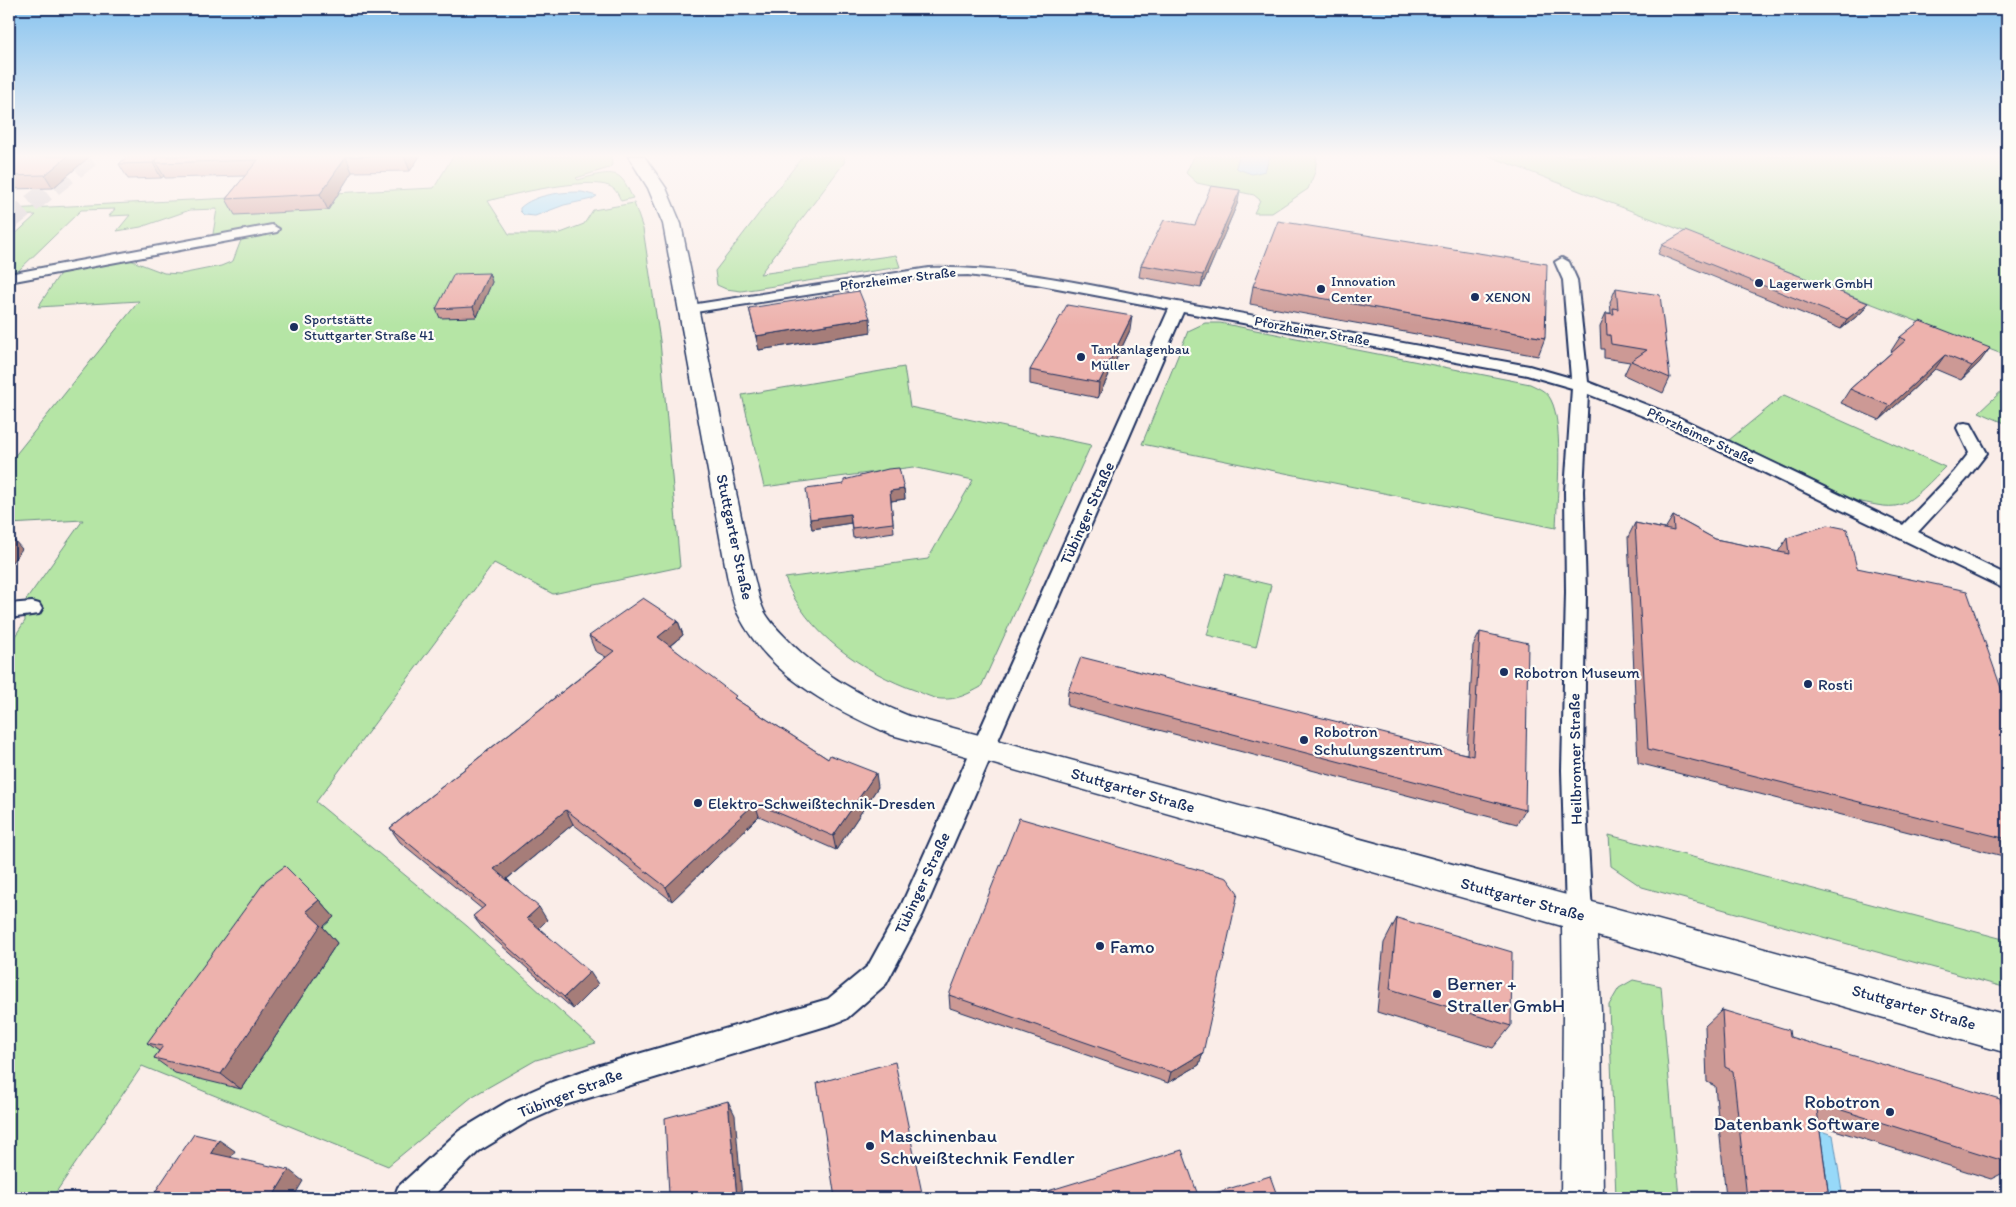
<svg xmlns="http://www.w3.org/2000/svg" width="2016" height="1207" font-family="Itim,sans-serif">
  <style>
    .green { fill: #b5e5a5; stroke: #688a82 }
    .water { fill: #97d9f9; stroke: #6595bb }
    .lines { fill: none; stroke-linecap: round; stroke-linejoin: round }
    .highway-tunnel { stroke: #cdc7cc; stroke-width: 19; stroke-dasharray: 19 9; stroke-linecap: butt }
    .street-casing { stroke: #1b2f5e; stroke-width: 4 }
    .secondary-casing { stroke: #1b2f5e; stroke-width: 3 }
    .street { fill: #fdfcf7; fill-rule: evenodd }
    .secondary { fill: #fdfcf7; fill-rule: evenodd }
    .wall { fill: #cc9995; stroke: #1b2f5e }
    .shaded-wall { fill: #a67d79; stroke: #1b2f5e }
    .building { fill: #edb2ad; stroke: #1b2f5e }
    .poi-dot { fill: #1b2f5e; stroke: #fdfcf7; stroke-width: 2 }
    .labels { text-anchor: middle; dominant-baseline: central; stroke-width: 4.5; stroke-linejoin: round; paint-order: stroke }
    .far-street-label { font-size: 14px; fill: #1b2f5e; stroke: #fdfcf7 }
    .far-poi-label { font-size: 14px; fill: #1b2f5e; stroke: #fdfcf7; text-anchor: start }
    .street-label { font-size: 16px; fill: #1b2f5e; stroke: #fdfcf7 }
    .poi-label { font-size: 16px; fill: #1b2f5e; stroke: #fdfcf7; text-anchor: start }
    .near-poi-label { font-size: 19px; fill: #1b2f5e; stroke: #fdfcf7; text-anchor: start }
  </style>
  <rect width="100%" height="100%" fill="#faede8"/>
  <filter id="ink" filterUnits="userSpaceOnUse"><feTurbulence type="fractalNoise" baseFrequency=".02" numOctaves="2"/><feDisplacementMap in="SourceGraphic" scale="10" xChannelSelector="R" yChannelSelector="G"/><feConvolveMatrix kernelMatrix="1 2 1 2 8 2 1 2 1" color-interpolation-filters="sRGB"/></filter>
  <g filter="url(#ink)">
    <path class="green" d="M453 156H611L612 165 609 168 576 178 578 180C589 177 611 169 620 177 626 182 629 192 633 198L621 201C618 194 616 189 609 186 586 177 512 194 488 201L509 234H558L584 224 593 210 634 203 643 229 660 341 680 567 553 594 494 563 316 802 467 926 596 1043 536 1060 473 1096 388 1166 142 1066 52 1198H9V645L25 621 24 603 83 520 9 524V463L139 301 38 307 61 272 122 257 164 273 181 274 221 266 233 261 243 235 212 240 217 209 190 210 141 227 117 231 130 215 109 216 115 209 81 210 18 271 9 272V240L36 215 9 216V209L434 188Z
      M803 156H845L844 163 760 274 896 255 900 267 741 291 726 289 717 285 715 271Z
      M1194 156H1317L1315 172 1308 189 1272 213H1254L1260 200 1254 195 1197 183 1186 173Z
      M1489 156H2007V356Z
      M1205 323H1220L1530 384C1538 388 1547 391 1551 400 1564 424 1557 498 1556 528L1142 444 1188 331Z
      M904 367 910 407 1091 445 981 687C968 694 957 700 942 699 934 699 924 694 917 691 863 672 805 633 785 578L928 559 973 480 913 467 764 487 742 395Z
      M2007 386V424L1979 412Z
      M1784 395 1945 467C1934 478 1914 500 1900 505 1887 509 1869 503 1856 501L1729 440Z
      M1225 574 1271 585 1256 647 1207 635Z
      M1609 835 2007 940V988L1642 887 1611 866Z
      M1633 980 1661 986 1679 1198H1616L1609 1005 1619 988Z"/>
    <path class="water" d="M1239 156H1270L1265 171 1252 174 1238 169 1236 167Z
      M582 192 597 196 592 199 564 205 535 216 524 215 520 211V208C535 194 562 192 582 192Z
      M1805 1126 1833 1135 1843 1198H1831L1815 1193Z"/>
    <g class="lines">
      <path class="highway-tunnel" d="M9 221 92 156"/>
      <g class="street-casing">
        <path id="street" d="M272 225 279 229 277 232 9 282V274Z
          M1562 258 1569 262 1577 280 1588 382 1680 418 1903 525 1954 472 1969 453 1957 428 1959 424 1965 423 1971 424 1987 453 1966 480 1918 532 2007 575V590L1668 426 1588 394 1583 491 1586 592 1584 770 1592 914 1588 922 1579 926 1570 922 1566 914 1562 770 1566 592 1565 491 1572 388 1527 375 1183 312 923 914 886 984 846 1019 836 1023 565 1105 527 1122 479 1151 431 1198H394L398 1187 459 1131 507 1102 552 1082 600 1065 828 999 868 966 901 906 1169 309 1036 284 968 275 929 276 689 313 684 312 682 309 684 306 929 268C1011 266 1092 286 1172 301 1291 322 1410 344 1529 366L1571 378 1563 280 1555 262Z
          M32 602 39 604 42 609 39 614 9 618V604Z"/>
      </g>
      <g class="secondary-casing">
        <path id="secondary" d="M628 156H644L666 188 681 224 752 570C756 583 758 598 764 611 770 622 780 632 789 641 823 676 864 697 909 716L2007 1015V1053L1597 936 1601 1012 1603 1198H1561L1563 1012 1562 926 892 735C832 709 768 675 738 614 732 601 729 585 726 570L663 224 648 188Z"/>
      </g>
      <use href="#street" class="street"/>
      <use href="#secondary" class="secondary"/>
    </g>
    <path class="wall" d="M9 156H90L53 188 9 189Z
      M128 156H420L410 171 352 172 328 210 235 215 226 199 245 176 165 178 164 176 161 178 128 179 119 164Z
      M1238 202 1201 288 1139 277 1141 265 1195 225Z
      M1662 245 1868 303 1862 312 1841 329 1658 254Z
      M489 273 492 282 477 317 440 318 436 309Z
      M1253 286 1545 338 1538 356 1250 304Z
      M1616 288 1670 378 1663 393 1624 375 1630 362 1604 358V349H1601L1600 326 1606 313H1611L1610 302Z
      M749 308 871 332 759 350Z
      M1130 330 1098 398 1030 384V370Z
      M1900 337 1980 362 1961 380 1935 369 1880 420 1841 403 1850 389 1892 352 1891 351Z
      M844 484 904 489 905 499 891 501 894 532 853 538 851 523 812 529 810 519Z
      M1673 516 1715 539 1778 552 1787 538 1857 568 2007 705V857L1638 763 1628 537 1635 523 1665 529Z
      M678 621 683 635 670 646 737 700 828 759 878 787 836 850 759 816 672 901 573 824 507 879 547 920 539 928 598 984 573 1009 483 929 473 916 482 909 400 842 390 828 606 657 595 651 589 636Z
      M1480 632 1525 810 1517 824 1067 706 1068 691 1467 754 1473 646Z
      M319 900 334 917 323 927 337 943 241 1089 175 1073 154 1058 159 1051 147 1043Z
      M1397 918 1511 1026 1493 1048 1377 1012 1384 943Z
      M949 995 1203 1053 1199 1065 1168 1083 950 1008Z
      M1722 1010 1790 1037 2007 1126V1171L1991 1179 1819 1125 1829 1198H1726L1715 1086 1707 1082 1705 1026Z"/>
    <path class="shaded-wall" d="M68 156H90L53 188 45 175Z
      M404 156H420L410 171Z
      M157 157 156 163 164 176 161 178 153 163Z
      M346 157 352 172 328 210 320 194Z
      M1240 190 1238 202 1201 288 1203 275Z
      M489 273 492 282 477 317 473 307Z
      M1868 303 1862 312 1841 329 1847 319Z
      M1132 316 1130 330 1098 398 1099 383Z
      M870 318 871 332 759 350 756 336Z
      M1990 348 1980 362 1961 380 1972 366Z
      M1945 355 1935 369 1880 420 1890 406Z
      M904 489 905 499 891 501 890 491Z
      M850 514 851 523 812 529 810 519Z
      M14 540 22 549 9 566V547Z
      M678 621 683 635 663 651 658 637Z
      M876 773 878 787 836 850 833 836Z
      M755 803 759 816 672 901 666 887Z
      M566 810 573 824 503 882 494 869Z
      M319 900 334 917 323 927 337 943 241 1089 221 1074 306 911Z
      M539 907 547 920 536 931 527 918Z
      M590 972 598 984 573 1009 564 997Z
      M1203 1053 1199 1065 1168 1083 1171 1072Z
      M728 1101 735 1115 742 1198H737Z
      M219 1140 235 1151 227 1163 211 1153Z
      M289 1170 303 1181 293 1198H272Z"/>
    <path class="building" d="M9 156H68L45 175 9 176Z
      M128 156H387L346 157 320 194 226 199 258 160 156 163 157 157 153 163 119 164Z
      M1211 186 1240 190 1203 275 1141 265 1164 220 1195 225Z
      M1278 221 1547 264 1545 338 1253 286Z
      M1685 231 1868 303 1847 319 1662 245Z
      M489 273 473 307 436 309 454 274Z
      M1616 288 1660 295 1670 378 1631 361 1647 350 1611 344 1610 335H1607L1606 313 1614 314 1613 308 1618 309Z
      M859 291 870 318 756 336 749 308Z
      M1067 305 1132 316 1099 383 1030 370Z
      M1920 321 1990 348 1972 366 1945 355 1890 406 1850 389 1906 340 1900 337Z
      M899 468 904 489 890 491 893 523 852 528 850 514 810 519 806 489 844 484V480L888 469Z
      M1673 516 1715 539 1789 554 1787 538 1828 525 1847 529 1857 568 1967 591 2007 705V839L1648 749 1635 523 1674 531Z
      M9 540H14L9 547Z
      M643 598 678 621 658 637 736 696 734 698 828 759 830 755 876 773 833 836 755 803 666 887 566 810 494 869 539 907 527 918 590 972 564 997 473 916 485 906 390 828 614 651 589 636Z
      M1480 632 1528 643 1525 810 1068 691 1081 657 1473 756Z
      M1019 818 1227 878 1238 893 1203 1053 1171 1072 949 995Z
      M285 866 319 900 306 911 321 925 221 1074 154 1058 163 1046 147 1043 266 880Z
      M1397 918 1512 952 1511 1026 1390 989Z
      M1722 1010 1789 1030 1790 1037 2000 1099 2007 1126V1162L1816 1102 1829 1198H1747L1733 1071 1725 1067Z
      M895 1062 923 1198H835L817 1083Z
      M728 1101 737 1198H653L669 1194 665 1118Z
      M194 1134 219 1140 211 1153 289 1170 272 1198H151Z
      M1182 1150 1199 1198 1270 1176 1278 1198H1025Z
      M1296 1194 1298 1198H1282Z"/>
  </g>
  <linearGradient id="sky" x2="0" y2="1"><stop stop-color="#87c3ef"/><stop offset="0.48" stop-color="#fdf7f5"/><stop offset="1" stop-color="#fdf7f5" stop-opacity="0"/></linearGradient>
  <rect width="2016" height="325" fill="url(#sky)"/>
  <g class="poi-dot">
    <circle cx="1759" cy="283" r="5"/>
    <circle cx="1321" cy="289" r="5"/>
    <circle cx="1475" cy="297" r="5"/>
    <circle cx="294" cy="327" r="5"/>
    <circle cx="1081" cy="357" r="5"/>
    <circle cx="1504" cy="672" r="5"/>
    <circle cx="1808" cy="684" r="5"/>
    <circle cx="1304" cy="740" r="5"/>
    <circle cx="698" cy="803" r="5"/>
    <circle cx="1100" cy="946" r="5"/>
    <circle cx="1437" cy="994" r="5"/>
    <circle cx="1890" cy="1112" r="5"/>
    <circle cx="870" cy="1146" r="5"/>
  </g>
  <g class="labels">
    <g class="far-street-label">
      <text transform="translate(898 279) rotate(-7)">Pforzheimer Straße</text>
      <text transform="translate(1312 331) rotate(10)">Pforzheimer Straße</text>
      <text transform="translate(1701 436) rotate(25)">Pforzheimer Straße</text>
    </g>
    <g class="far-poi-label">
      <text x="1331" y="281">Innovation<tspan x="1331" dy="16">Center</tspan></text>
      <text x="1769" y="283">Lagerwerk GmbH</text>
      <text x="1485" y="297">XENON</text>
      <text x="304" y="319">Sportstätte<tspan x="304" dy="16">Stuttgarter Straße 41</tspan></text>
      <text x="1091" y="349">Tankanlagenbau<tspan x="1091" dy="16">Müller</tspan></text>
    </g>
    <g class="street-label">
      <text transform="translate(1087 513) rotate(-66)">Tübinger Straße</text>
      <text transform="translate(735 537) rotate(78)">Stuttgarter Straße</text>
      <text transform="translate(1575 759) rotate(-91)">Heilbronner Straße</text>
      <text transform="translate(1133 790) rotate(16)">Stuttgarter Straße</text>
      <text transform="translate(922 883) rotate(-65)">Tübinger Straße</text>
      <text transform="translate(1523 899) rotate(15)">Stuttgarter Straße</text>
      <text transform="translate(1914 1007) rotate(16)">Stuttgarter Straße</text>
      <text transform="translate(570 1093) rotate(-21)">Tübinger Straße</text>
    </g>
    <g class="poi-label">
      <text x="1514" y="672">Robotron Museum</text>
      <text x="1818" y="684">Rosti</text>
      <text x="1314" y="731">Robotron<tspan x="1314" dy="18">Schulungszentrum</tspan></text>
      <text x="708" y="803">Elektro-Schweißtechnik-Dresden</text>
    </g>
    <g class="near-poi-label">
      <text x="1110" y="946">Famo</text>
      <text x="1447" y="983">Berner +<tspan x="1447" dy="22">Straller GmbH</tspan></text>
      <text x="1880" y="1101" text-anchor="end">Robotron<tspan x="1880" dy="22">Datenbank Software</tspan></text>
      <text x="880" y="1135">Maschinenbau<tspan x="880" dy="22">Schweißtechnik Fendler</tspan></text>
    </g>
  </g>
  <rect width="2016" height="1207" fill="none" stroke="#fdfcf7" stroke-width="30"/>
  <rect x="15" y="15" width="1986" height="1177" fill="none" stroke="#1b2f5e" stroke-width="2" filter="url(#ink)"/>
</svg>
